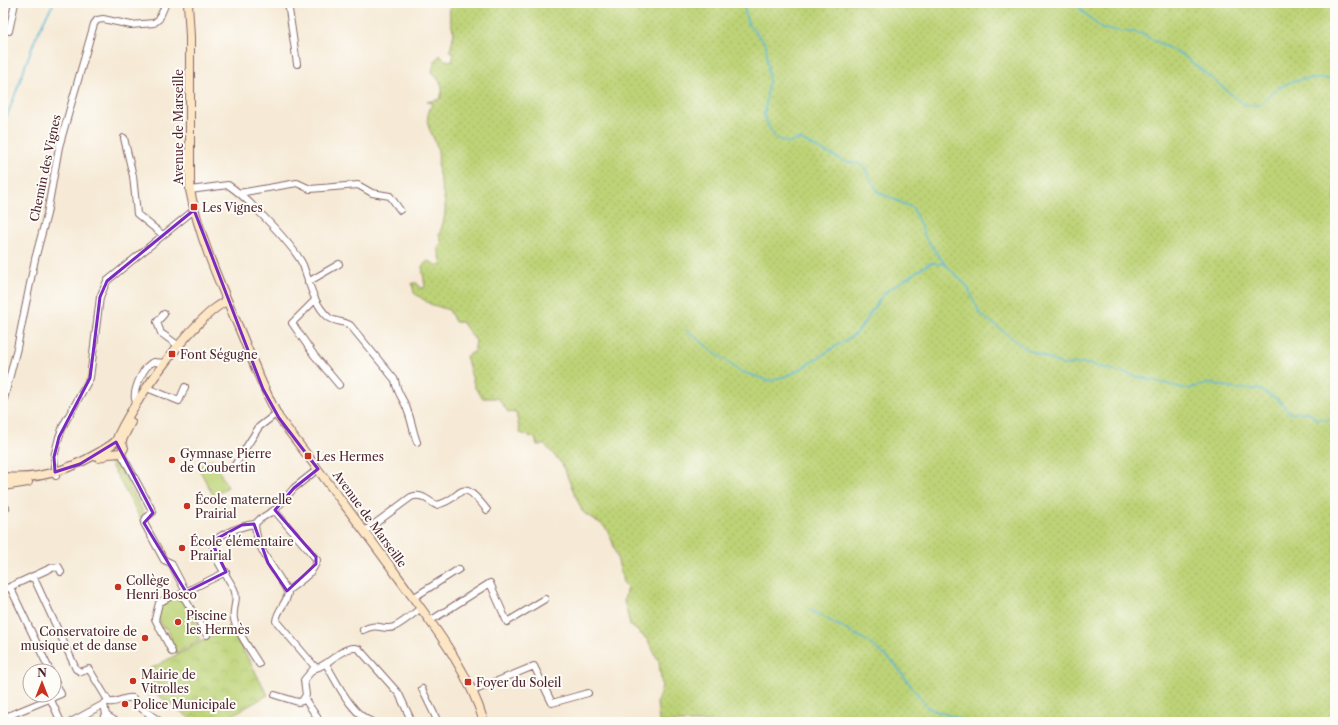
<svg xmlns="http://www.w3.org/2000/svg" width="1338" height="725" font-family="'Libre Caslon Text',serif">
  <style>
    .grass { fill: url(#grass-dots); stroke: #847951 }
    .park { fill: url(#park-crowns); stroke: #847951 }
    .pitch { fill: #bdd377; stroke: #847951 }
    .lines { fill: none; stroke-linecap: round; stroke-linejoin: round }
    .stream { stroke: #58b8d7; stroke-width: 1.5 }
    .street-casing { stroke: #866667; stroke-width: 8 }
    .secondary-casing { stroke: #866667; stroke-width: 10 }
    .street { stroke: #fff; stroke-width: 6 }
    .secondary { stroke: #fce6c4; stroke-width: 8 }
    .marked { fill: none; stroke: #7b2cbf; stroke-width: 3; stroke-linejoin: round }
    .poi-dot { fill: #c8321e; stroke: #fdfcf7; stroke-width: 1.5 }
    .labels { text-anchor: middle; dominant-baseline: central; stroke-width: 4; stroke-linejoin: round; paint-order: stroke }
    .street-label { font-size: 12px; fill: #4a1f2b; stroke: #fdfcf7 }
    .poi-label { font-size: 12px; fill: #4a1f2b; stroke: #fdfcf7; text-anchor: start }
  </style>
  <defs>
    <pattern id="grass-dots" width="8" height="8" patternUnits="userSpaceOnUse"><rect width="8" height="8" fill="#bdd377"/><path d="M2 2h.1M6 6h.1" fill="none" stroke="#a4b567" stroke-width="1.8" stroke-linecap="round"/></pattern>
    <pattern id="park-crowns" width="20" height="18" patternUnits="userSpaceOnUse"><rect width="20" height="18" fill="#bdd377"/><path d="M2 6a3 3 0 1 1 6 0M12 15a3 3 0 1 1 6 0" fill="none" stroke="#a4b567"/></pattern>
  </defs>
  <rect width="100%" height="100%" fill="#fdfcf7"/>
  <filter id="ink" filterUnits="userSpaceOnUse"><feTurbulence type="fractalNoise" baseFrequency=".025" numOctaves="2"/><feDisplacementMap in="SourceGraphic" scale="8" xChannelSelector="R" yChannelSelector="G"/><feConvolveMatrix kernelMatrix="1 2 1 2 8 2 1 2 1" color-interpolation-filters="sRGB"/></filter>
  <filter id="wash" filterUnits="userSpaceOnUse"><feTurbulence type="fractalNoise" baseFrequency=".012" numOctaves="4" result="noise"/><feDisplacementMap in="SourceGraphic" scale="16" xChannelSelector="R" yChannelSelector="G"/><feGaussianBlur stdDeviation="0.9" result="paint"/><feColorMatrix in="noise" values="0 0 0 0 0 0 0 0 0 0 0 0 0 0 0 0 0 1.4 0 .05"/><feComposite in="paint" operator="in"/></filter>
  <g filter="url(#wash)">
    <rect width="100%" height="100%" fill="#f6ead6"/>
    <path class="grass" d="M449 3H1335V722H659L657 702 662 687 659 662 647 639 630 625 624 601 627 587 623 582C620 570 614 541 607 530 601 521 590 519 582 511L562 464 545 445H537L535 438 520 433 516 413 508 412 498 398H483L475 388 466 356 474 352 476 341 462 322H455L449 310 430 304 414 293 412 283H417L421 289 425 287 422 266 428 261 437 265H442L438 248 442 243 439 235C450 206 444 202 439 174 437 166 440 155 437 147 431 128 421 124 433 103L427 102 440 99C445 85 441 83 432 72L434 63 440 55 445 60 453 61V55L450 51 454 33 450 20Z"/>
    <path class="park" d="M230 626 268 695 220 722H195L154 692 150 696 147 694 139 675Z"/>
    <path class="pitch" d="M114 458 145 515 140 518 109 461Z
      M212 459 228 487 213 495 198 467Z
      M174 597 179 598 183 601 198 626 194 628 200 640 176 653 170 642 171 637 166 628 162 627 157 615 162 605Z"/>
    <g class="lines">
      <path class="stream" d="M746 3 744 8 748 24 766 44 769 81 764 117 775 138 790 143 799 139 844 161 863 165 878 192 913 208 926 239 945 264 967 286 980 314 1027 349 1063 365 1084 363 1187 389 1211 383 1235 389H1258L1277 399 1290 413 1309 412 1316 419 1335 420
        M1079 3 1080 9 1102 29 1140 33 1184 56 1245 105H1260C1285 77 1299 78 1335 79
        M3 125C21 85 30 40 54 3
        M686 330 739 371 770 381 792 374 857 333 884 293 930 263 944 264
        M809 609 867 641 894 663 928 708 969 722"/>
    </g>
  </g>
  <g filter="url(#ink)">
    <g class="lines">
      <g class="street-casing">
        <path id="street" d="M288 3 297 64
          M9 31 15 3
          M124 138 133 176 137 214 163 235
          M190 190 228 185C247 197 294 246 303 265 310 284 313 303 328 317 334 322 343 321 350 325L395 380C397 395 405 400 408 412 412 422 413 432 417 442
          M239 193 297 183 310 189 358 185 372 193 390 196 400 210
          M308 282 339 264
          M315 300 292 323 314 355 339 385
          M164 314 157 322 161 333 179 346
          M147 388 179 401 185 387
          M139 401 135 399C133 390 144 364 154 362 157 362 161 363 164 363
          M3 403 17 348 35 259 47 214 59 147 94 24 97 20 103 19 131 25 154 23 159 19 166 3
          M121 453 153 512 146 518 144 523 164 560 171 563 186 592
          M233 468 259 427 277 413
          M56 476 54 457 59 437 64 424 90 378 100 297 107 281 194 210
          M3 504 6 508
          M274 510 317 560C314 573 298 583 287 591
          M255 524C257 554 277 569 288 593 287 603 277 610 276 621L281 627 316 668C330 665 344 643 359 649L399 694 412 722
          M365 531 411 497C422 493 427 500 436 505 465 500 457 472 487 510
          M33 576 76 669 81 672 89 669 109 702C117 704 124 696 133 698L142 709 161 722
          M10 587 50 671
          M3 590 51 568 59 567 61 572
          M179 595 185 599 207 635
          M413 598 459 569
          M430 621 490 583 507 622 545 599
          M363 630C378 622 383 631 394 627 403 623 413 614 421 608
          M172 652 155 619 159 603 173 595H179L226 572
          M259 664C253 654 235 629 234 619 232 608 239 599 234 589 229 579 211 554 213 545 215 534 246 525 255 524L260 519 276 509 294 488 318 469
          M326 664C337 682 352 716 373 722
          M422 689 438 722
          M473 691 534 666 552 703 588 693
          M275 695 298 702 302 701 306 695 304 680 315 667
          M50 698 61 722
          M304 698 317 717
          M106 715 117 722
          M3 718 61 694 54 679
          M71 722 104 704
          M101 722 106 715 104 704 106 702"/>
      </g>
      <g class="secondary-casing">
        <path id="secondary" d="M188 3 190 37V190C199 237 220 284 239 328 252 359 263 389 279 418 320 472 361 526 401 581 433 625 468 669 484 722
          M121 442 131 422
          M99 458 108 454 121 453 124 448 121 442
          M5 477C44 481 79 466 111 445L116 441C128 408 195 315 227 301
          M3 486 28 482"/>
      </g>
      <use href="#street" class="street"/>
      <use href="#secondary" class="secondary"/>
    </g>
  </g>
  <path class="marked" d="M194 210 263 389 279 418 318 469 294 488 275 510 316 557V564L287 591 268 563 254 524 242 525 216 539 213 545 226 572 186 592 144 523 153 513 116 442 80 464 55 472 54 457 59 437 90 378 100 297 107 281Z"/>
  <g class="poi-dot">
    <rect x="190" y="203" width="8" height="8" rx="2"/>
    <rect x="168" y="350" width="8" height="8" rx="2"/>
    <rect x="304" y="452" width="8" height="8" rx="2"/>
    <circle cx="172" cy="460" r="4"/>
    <circle cx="187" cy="506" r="4"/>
    <circle cx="182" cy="548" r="4"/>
    <circle cx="118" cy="587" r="4"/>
    <circle cx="178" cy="622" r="4"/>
    <circle cx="145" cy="638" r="4"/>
    <circle cx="133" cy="681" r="4"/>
    <rect x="464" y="678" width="8" height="8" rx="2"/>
    <circle cx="125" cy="704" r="4"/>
  </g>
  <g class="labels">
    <g class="street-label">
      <text transform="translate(178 127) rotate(-90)">Avenue de Marseille</text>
      <text transform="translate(45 168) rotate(-78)">Chemin des Vignes</text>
      <text transform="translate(370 519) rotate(54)">Avenue de Marseille</text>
    </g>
    <g class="poi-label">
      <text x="202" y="207">Les Vignes</text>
      <text x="180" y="354">Font Ségugne</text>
      <text x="180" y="453">Gymnase Pierre<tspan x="180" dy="14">de Coubertin</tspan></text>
      <text x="316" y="456">Les Hermes</text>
      <text x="195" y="499">École maternelle<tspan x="195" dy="14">Prairial</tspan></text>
      <text x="190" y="541">École élémentaire<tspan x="190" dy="14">Prairial</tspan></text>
      <text x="126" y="580">Collège<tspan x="126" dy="14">Henri Bosco</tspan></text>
      <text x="186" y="615">Piscine<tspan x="186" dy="14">les Hermès</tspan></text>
      <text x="137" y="631" text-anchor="end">Conservatoire de<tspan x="137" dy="14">musique et de danse</tspan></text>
      <text x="141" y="674">Mairie de<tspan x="141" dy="14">Vitrolles</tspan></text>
      <text x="476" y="682">Foyer du Soleil</text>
      <text x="133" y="704">Police Municipale</text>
    </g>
  </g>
  <rect width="1338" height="725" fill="none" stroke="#fdfcf7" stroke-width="16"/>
  <g transform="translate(42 683)"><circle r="19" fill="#fdfcf7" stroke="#b5a4a5"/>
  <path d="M0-3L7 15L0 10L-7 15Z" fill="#c8321e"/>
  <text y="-6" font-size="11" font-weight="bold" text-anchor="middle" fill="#4a1f2b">N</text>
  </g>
</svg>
